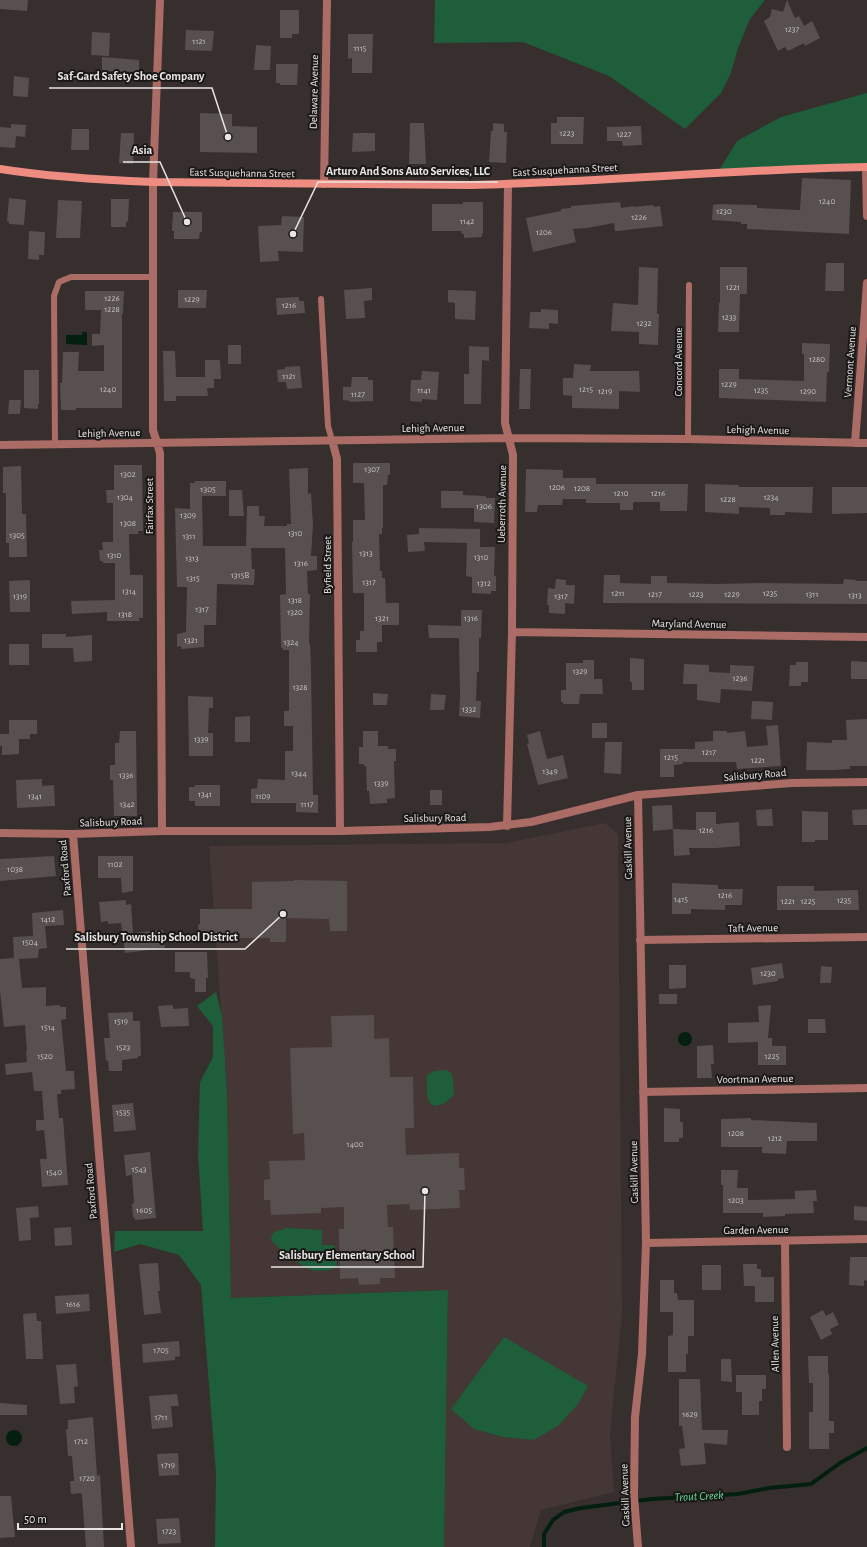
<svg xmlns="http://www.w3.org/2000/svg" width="867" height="1547" font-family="'Alegreya Sans',sans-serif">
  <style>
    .built { fill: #443736 }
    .green { fill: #1e5e3a }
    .water { fill: #031f0f }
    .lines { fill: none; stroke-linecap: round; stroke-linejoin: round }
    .stream { stroke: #031f0f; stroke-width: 4 }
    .building { fill: #57504f }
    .service { stroke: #aa6c65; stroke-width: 6 }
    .minor { stroke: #aa6c65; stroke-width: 8 }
    .secondary { stroke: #ef8c81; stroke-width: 8 }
    .labels { text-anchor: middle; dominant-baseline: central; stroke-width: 4; stroke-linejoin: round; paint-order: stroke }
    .number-label { font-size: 9px; fill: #c4c0bf }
    .street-label { font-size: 11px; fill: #e9e5e4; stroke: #1b1818 }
    .water-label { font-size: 12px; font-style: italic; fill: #63dc95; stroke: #1b1818 }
    .leader { fill: none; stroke: #e9e5e4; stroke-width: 1.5 }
    .callout-dot { fill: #e9e5e4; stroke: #1b1818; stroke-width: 1.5 }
    .callout-label { font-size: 12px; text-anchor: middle; font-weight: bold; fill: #e9e5e4; stroke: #1b1818; stroke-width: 4; stroke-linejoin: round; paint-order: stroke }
  </style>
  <rect width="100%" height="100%" fill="#362f2e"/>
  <path class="built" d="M605 823 618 834 622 1314 610 1433 614 1492 541 1510 530 1547H444L448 1290 231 1298 227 1092 209 846 506 843Z"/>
  <path class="green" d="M435 0H765L750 19 738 48 731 73 721 93 685 129 609 76 523 42 434 43Z
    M867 93V167L718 172 737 141 781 117Z
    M216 992 222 1016 227 1092 231 1298 448 1290 444 1547H215L216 1473 201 1285 179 1255 140 1244 114 1252 115 1231H203L198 1155 200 1082 213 1057V1026L197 1006Z
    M446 1070C455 1073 453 1085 454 1094 450 1101 435 1112 429 1101 426 1094 427 1083 427 1075L434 1071Z
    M287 1228 322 1230V1245H333L336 1248 337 1267C331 1271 315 1272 309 1269 297 1263 280 1250 271 1240L272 1235 274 1232Z
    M504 1337 588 1386 578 1404 559 1425 534 1440 503 1437 474 1429 451 1409Z"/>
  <path class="water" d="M82 332H87V345L66 344V335H82Z
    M678 1039a7 7 0 1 1 14 0a7 7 0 1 1-14 0Z
    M6 1438a8 8 0 1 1 16 0a8 8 0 1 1-16 0Z"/>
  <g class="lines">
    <path class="stream" d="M544 1547V1534L553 1520 564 1512 581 1508 652 1499 738 1494 769 1488 811 1484 840 1463 867 1448"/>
  </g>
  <path class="building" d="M0 0H28L27 11 0 9Z
    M787 0 795 18 799 16 804 26 812 21 820 38 805 46 804 43 788 51 785 47 778 51 764 21 770 17 772 9 783 12Z
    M280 10H299V34H292V38H280Z
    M186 30 214 31 212 51 185 50Z
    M92 32 110 33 109 56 91 55Z
    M348 34H373L372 73H352V58L348 59Z
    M256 45 271 46 270 70H254Z
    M102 57 139 60V72L106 71V70H102Z
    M276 64H298L297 85H280V83H276Z
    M14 76 29 78 28 97 13 96Z
    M200 113 232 114V126L257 127V153L200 152Z
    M557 117H584L583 144H551V123H557Z
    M410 123H424L426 164H409Z
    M493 123 504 124V132H507L506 163 489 162 491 131H493Z
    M11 124 26 125 25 137 16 136 15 148 0 147V127L11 128Z
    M641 126 642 145 623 146 622 141H607V127Z
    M72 129H89V150H71Z
    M121 133H134L133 164 119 163Z
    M353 133H375V151L352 152Z
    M802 178 851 180 849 234 747 229V224H741V222L712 220 713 205 718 204 757 205V208L800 210Z
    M9 198 26 200 24 225 9 224V222L7 221Z
    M111 199H129L128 222 126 221V227H111Z
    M58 200 82 201 80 238H56Z
    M463 202H483V234H482V237L464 238V234H462L461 231H432V204H463Z
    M620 202 621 208 634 206V207L653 205 654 207 660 206 663 226 617 231H615L614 223 587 228 573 229 576 242 533 252 526 218 561 211V209L571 208V206Z
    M173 212H202V232H200L199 239H174V231H172Z
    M282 216 304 217 303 252 278 251 279 261 260 262 258 226 281 225Z
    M29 231 45 232 44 255H39V260L28 259Z
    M826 263H844V291H825Z
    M639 267 658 268 657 314H659L658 345 639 344V332L611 331 613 303 638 305Z
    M720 267H747V294H740L739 332H718L719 303H720Z
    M372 288V300L364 301 365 318 346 319 344 290Z
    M178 290H207L206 308H178Z
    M448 290 476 291 475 320 455 319V303L448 302Z
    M85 291H124L123 314H122V408H76V410H61L60 383H62L63 352H79L78 371H104V345L92 346V334H100L101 310H85Z
    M299 297V301H304L305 313 277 315 276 298Z
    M541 309 558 310V324L549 323V329L529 328 530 312H541Z
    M802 343 830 344 829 372H827L826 402 719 398V369H739V379L804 381V354H802Z
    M228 345H241V364H228Z
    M469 346 489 347V361L482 360 481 404H464V374H469Z
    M163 351H175L176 377H205V360H220L221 379H214V388H207L208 396H176V401H164Z
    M574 364 591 365 590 371H639L640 392 619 391V409L572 408V396L563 395V378H573Z
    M300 366 302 388 287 389 286 382H278L277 370 285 369V367Z
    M520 369H531L530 409H519Z
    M24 370H39V404H38V409L24 408Z
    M422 371 439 372 437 400 422 399V402L410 401 411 380H421Z
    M352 377H368V380H373V401L350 402V401L343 400V387H351Z
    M9 400H21L20 414H8Z
    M353 463H390V475H388L387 485H383V528H382V534H379L380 571H382V578H385L386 603H399V625H382V642H377V652H356V640H360V631H364V593H353L352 542H353V520H365L364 483H353Z
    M114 465H142L143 531H138V534H129L130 575H143V618H139V621H107V612L72 614 71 601 115 600V563H103V561H100L99 550H103L102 542H113V503H107L106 490H114Z
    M21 466 22 514H26L27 557H9V543H6V493H3V467Z
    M308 468V494L311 493 313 525 311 556H317V570L307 571 308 594H310L309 643H310L311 668 313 795H318V813L296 812V803H251V789L257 788 258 779 285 780V751H293V726H284V711H289V650H283V648H281L280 595 286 594 285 548H251L252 569H255L254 585 217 584 216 625H204V647L181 649V646L177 647V634L186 632 187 587H177L175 508 190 509V483H195V481H226V496H202L203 546H246L247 506H259V516H265L264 526H287V524H291L289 469Z
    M526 469 563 470V478H596V484H688L687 511H660V502H635L633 503V510H620V503H586V499H563L562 505H538L537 512H525Z
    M705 484 739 485V487H813L812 513 785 512V515H770V508L739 507V514L705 512Z
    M832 487H867V513L832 514Z
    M229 490H242L244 516H229Z
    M441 491H463V495L486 496V498H495L494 523 474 522V508H441Z
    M419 528 480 529V547H495L494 576H496V591H491V594L472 593V577L466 576 467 543 424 542 425 551 408 552 407 535 419 534Z
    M604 575H620V583L651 584V576H667V583L718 584 757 583 843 584 844 579 856 580V581H867V604L603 603Z
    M556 579 566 580V585H575L574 604 565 603V614L549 613V605H547L548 588 555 589Z
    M30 580V612H10L9 581Z
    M461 610H482L481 638H479V672H477L476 701H481L480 718 459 716 460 696 459 638H429L428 625 461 626Z
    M42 634H66V637L92 635V661L74 662 73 648H42Z
    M9 644H29V665H9Z
    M630 658 644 659V690H632V682H630Z
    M583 660H594V679H602L603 694H580L579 704H563V702H561V690H566V663H583Z
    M851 661 867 662V679H851Z
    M796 662H808V682H801V686H789L790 665H796Z
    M684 664 709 665V672L730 673V665L754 666 752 691 721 689 720 703 697 700V684H683Z
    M373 693 388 694 387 705H373Z
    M431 694 446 695 444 710H430Z
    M188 696 213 697V708H209L208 733H213V756H189Z
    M752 701 773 702 772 720 751 719Z
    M250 716V742H235V717Z
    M867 719V766H850V769L834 770H806L807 742 832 743V740H847L846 720Z
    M9 720H37V734H30V739H19V754L2 755V746H0V734H9Z
    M592 723H607V738H592Z
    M778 725 781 766 737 769 736 762H683V764L674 765V777H660V749H695V742L713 741V731H727V733L745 731 747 747 768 745 766 726Z
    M120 731H136L137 816H114L113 780H110V765H115V743H119Z
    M363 731H378V746H388V749H396V761H394L395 798 387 799V803L370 804 369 791H367L366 766H364V764H359V747H363Z
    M540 731 547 759 563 755 568 778 538 785 527 744 529 743 527 735Z
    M605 742H622L621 774 604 773Z
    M42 779V786L54 785 55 806 17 808 16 780Z
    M195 785H220V806H195V801H189V787H195Z
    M430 790H442V805H430Z
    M672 805 673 829 696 830V812H716V824L739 822 740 846 716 848H689L690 855 674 856 673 829 653 831 652 806Z
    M772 809 773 826H757L756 810Z
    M867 809V825H853L852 810Z
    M802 811 828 812V840H815V842H802Z
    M54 856 56 876 0 881V859Z
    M98 856H133V891L122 893 121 878H98Z
    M294 880 347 881V931H330L329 919 286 918V942H270V938H199L198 925 200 924V909H252V882L294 881Z
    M672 883 718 885V889H743L742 905H725V910L691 909V914H672Z
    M777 886H814V891L858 890 859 910H777Z
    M126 900V905L131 904 133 933 163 930 165 948 125 953 121 923 108 924V921L101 922 99 902Z
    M63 910 64 925 45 926 47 948 39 949 38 958 19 959 22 988 46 987V1006L60 1005V1007H66V1019L61 1020 66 1071H74L75 1089 61 1090V1094H57L59 1118H63L68 1185 42 1187 40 1159H47L44 1130 36 1131V1120H44L42 1091H34L32 1072 6 1075 5 1064 27 1062 26 1051H27L25 1025 4 1027 0 991V959L14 958 13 937 33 936 32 913Z
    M175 952H207L208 978H206V992H195V979L190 978V972H175Z
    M782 963 784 978 778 979V981L753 985 751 968Z
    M669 965H686V988L669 989Z
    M821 966 832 967 831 983H820Z
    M659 994H677V1004H659Z
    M173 1005V1009L188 1008 189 1026 161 1027 158 1006Z
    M771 1005 768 1038H772V1046H786V1065H758V1042L728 1043V1023L759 1022 758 1006Z
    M133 1012V1021H140L141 1056H138V1058L122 1060V1071H109L108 1060 106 1061 104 1038H110L108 1013Z
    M374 1015V1039L389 1038 390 1077H413L414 1128H405L406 1155 459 1153V1168H464L465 1190H459L460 1208 410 1210 409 1204 387 1205 388 1227H393L395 1278H380V1284L359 1285 358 1278 340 1279 339 1229H344V1207L321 1208V1213L271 1215 270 1200H264V1180L270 1179 269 1161 305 1160 304 1133 293 1134 290 1048 332 1047 331 1016Z
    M808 1019H825L826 1033H808Z
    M713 1045 714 1064H711L712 1078H697V1046Z
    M133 1103 136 1130 114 1132 112 1105Z
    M664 1108 680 1109V1122H683V1138H679V1142H664Z
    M751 1118V1120L817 1123V1141H787L786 1154 762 1153V1147H721V1119Z
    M150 1152 156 1218 135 1220V1217L133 1218 132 1204 134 1203 132 1175 126 1176 124 1155Z
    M721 1170H738L737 1188H748V1200L795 1199V1191L816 1190 817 1201H813L814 1213 785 1214V1216L763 1217V1213H723V1185H721Z
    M38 1206 39 1217 30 1218 31 1240 19 1241 16 1208Z
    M854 1206 867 1207V1221L854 1220Z
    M71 1227 72 1245 55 1246 54 1228Z
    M850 1257H867V1281L864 1280V1286L849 1285Z
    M158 1263 160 1291H158L161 1313 144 1315 139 1264Z
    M743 1264H757V1269H761V1277H774V1302H755V1286H744Z
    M702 1265H721V1290H702Z
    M660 1280H674V1293H677L678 1300H694V1336H688V1354H686V1372H668V1336L673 1335V1312H660Z
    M89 1294 90 1311 56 1314 55 1296Z
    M823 1310 826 1316 833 1312 839 1325 830 1329 832 1334 821 1340 810 1317Z
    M36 1313 37 1321H41L43 1359H26L23 1314Z
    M179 1341 180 1356 175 1357V1360L143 1363 142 1344Z
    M808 1356H828V1374H829V1421H834V1433H829V1449H809V1412H813V1383H809Z
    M721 1359H731L732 1382 721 1381Z
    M76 1364 78 1386 74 1387 75 1403 60 1404 56 1365Z
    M736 1375H766V1389H762V1401H759V1415H742V1392H736Z
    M679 1379H700L702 1430H728L727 1445 704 1443 706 1464 681 1466 679 1449 685 1448 682 1426H679Z
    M177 1394 179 1406H171L173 1427 152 1429 149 1396Z
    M0 1403 27 1405V1415H0Z
    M93 1417 97 1476 100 1475 104 1547H86L82 1496 81 1493 71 1494 70 1481H74L72 1456H68L66 1429H68V1420Z
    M178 1453 179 1475 159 1476 157 1454Z
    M0 1496H11L15 1537 0 1538Z
    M179 1518 181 1543 158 1544 156 1519Z"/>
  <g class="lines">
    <path class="service" d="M321 299 328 426 332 440
      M688 439 689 285
      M55 445 54 296 59 282 71 277H153"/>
    <path class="minor" d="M160 0 153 182V430L160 453 162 831
      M866 167 867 216
      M324 184 327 0
      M332 440 337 459 340 831
      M855 443 867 283
      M0 445 508 438 688 439 867 443
      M512 632 867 637
      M638 795 646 1243 642 1354 635 1417 634 1496 638 1547
      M507 826 512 632 513 455 505 423 508 184
      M0 833 73 834 162 831H340L490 827 531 822 638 795 792 783 867 782
      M73 834 131 1547
      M640 940 867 937
      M643 1092 867 1088
      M785 1241 787 1447
      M646 1243 867 1239"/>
    <path class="secondary" d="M0 169C50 177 102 180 153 182L471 185C603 182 735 169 867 167"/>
  </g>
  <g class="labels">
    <g class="number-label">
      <text x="792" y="29">1237</text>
      <text x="199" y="41">1121</text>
      <text x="360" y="48">1115</text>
      <text x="567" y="133">1223</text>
      <text x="624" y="134">1227</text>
      <text x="827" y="201">1240</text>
      <text x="724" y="211">1230</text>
      <text x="639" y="217">1226</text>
      <text x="467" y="221">1142</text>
      <text x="544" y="232">1206</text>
      <text x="733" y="287">1221</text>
      <text x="112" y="298">1226</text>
      <text x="192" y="299">1229</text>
      <text x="289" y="305">1216</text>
      <text x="112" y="309">1228</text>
      <text x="729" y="317">1233</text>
      <text x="644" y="323">1232</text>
      <text x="817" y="359">1280</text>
      <text x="289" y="376">1121</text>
      <text x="729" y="384">1229</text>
      <text x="108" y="389">1240</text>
      <text x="586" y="389">1215</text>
      <text x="424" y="390">1141</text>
      <text x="761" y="390">1235</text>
      <text x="605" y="391">1219</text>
      <text x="808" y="391">1290</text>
      <text x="358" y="394">1127</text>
      <text x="372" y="469">1307</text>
      <text x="128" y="474">1302</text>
      <text x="557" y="487">1206</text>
      <text x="582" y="488">1208</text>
      <text x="208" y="489">1305</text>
      <text x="621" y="493">1210</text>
      <text x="658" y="493">1216</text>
      <text x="125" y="497">1304</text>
      <text x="771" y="497">1234</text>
      <text x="728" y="499">1228</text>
      <text x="484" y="506">1306</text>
      <text x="188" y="515">1309</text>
      <text x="128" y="523">1308</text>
      <text x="295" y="533">1310</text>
      <text x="17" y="535">1305</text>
      <text x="189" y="536">1311</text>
      <text x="366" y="553">1313</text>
      <text x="114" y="555">1310</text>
      <text x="481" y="557">1310</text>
      <text x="192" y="558">1313</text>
      <text x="301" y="563">1316</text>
      <text x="240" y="575">1315B</text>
      <text x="193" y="578">1315</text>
      <text x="369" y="582">1317</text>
      <text x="484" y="583">1312</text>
      <text x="129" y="591">1314</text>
      <text x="618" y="593">1211</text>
      <text x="770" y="593">1235</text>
      <text x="655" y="594">1217</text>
      <text x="696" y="594">1223</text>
      <text x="732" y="594">1229</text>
      <text x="812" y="594">1311</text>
      <text x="855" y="595">1313</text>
      <text x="20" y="596">1319</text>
      <text x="561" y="596">1317</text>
      <text x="295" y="600">1318</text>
      <text x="202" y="609">1317</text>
      <text x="295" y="612">1320</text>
      <text x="125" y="614">1318</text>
      <text x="382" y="618">1321</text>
      <text x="471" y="618">1316</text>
      <text x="191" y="640">1321</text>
      <text x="291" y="642">1324</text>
      <text x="580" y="671">1329</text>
      <text x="740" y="678">1236</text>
      <text x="300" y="687">1328</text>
      <text x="469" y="709">1332</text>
      <text x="201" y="739">1339</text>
      <text x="709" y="752">1217</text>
      <text x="671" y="757">1215</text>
      <text x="758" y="760">1221</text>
      <text x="550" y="771">1349</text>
      <text x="299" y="773">1344</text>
      <text x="126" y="775">1336</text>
      <text x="381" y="783">1339</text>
      <text x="205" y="794">1341</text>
      <text x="35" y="796">1341</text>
      <text x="263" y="796">1109</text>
      <text x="127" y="804">1342</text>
      <text x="307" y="804">1117</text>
      <text x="706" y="830">1216</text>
      <text x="115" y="864">1102</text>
      <text x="15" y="869">1038</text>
      <text x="725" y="895">1216</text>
      <text x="681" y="899">1415</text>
      <text x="844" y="900">1235</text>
      <text x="788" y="901">1221</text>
      <text x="808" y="901">1225</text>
      <text x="48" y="919">1412</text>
      <text x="30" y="942">1504</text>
      <text x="768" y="973">1230</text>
      <text x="121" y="1021">1519</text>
      <text x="48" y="1027">1514</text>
      <text x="123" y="1047">1523</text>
      <text x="45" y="1056">1520</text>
      <text x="772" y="1056">1225</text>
      <text x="123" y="1112">1535</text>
      <text x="736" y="1133">1208</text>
      <text x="775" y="1138">1212</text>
      <text x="355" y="1144">1400</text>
      <text x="139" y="1169">1543</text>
      <text x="54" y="1172">1540</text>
      <text x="736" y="1200">1203</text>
      <text x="144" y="1210">1605</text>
      <text x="73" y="1304">1616</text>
      <text x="161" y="1350">1705</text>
      <text x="690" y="1414">1629</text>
      <text x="161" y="1417">1711</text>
      <text x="81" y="1441">1712</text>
      <text x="168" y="1465">1719</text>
      <text x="87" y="1478">1720</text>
      <text x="169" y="1531">1723</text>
    </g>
    <g class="street-label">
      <text transform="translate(314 92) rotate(-89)">Delaware Avenue</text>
      <text transform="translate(565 170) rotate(-3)">East Susquehanna Street</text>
      <text transform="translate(242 173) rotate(1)">East Susquehanna Street</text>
      <text transform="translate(678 362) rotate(-90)">Concord Avenue</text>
      <text transform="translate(850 362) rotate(-86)">Vermont Avenue</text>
      <text transform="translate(433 428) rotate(-1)">Lehigh Avenue</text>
      <text transform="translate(758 430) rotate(1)">Lehigh Avenue</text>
      <text transform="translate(109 433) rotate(-1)">Lehigh Avenue</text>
      <text transform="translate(502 504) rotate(-89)">Ueberroth Avenue</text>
      <text transform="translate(149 506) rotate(-90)">Fairfax Street</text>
      <text transform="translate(327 565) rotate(-90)">Byfield Street</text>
      <text transform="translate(689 624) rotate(1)">Maryland Avenue</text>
      <text transform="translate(755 775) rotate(-5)">Salisbury Road</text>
      <text transform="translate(435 818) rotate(-1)">Salisbury Road</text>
      <text transform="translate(111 822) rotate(-2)">Salisbury Road</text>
      <text transform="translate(628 848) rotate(-91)">Gaskill Avenue</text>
      <text transform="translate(65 868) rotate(-95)">Paxford Road</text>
      <text transform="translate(753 928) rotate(-1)">Taft Avenue</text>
      <text transform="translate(755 1079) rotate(-1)">Voortman Avenue</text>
      <text transform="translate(634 1172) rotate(-91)">Gaskill Avenue</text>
      <text transform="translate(91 1191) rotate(-95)">Paxford Road</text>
      <text transform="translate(756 1230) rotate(-1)">Garden Avenue</text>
      <text transform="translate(775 1344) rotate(-91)">Allen Avenue</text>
      <text transform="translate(625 1495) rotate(-92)">Gaskill Avenue</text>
    </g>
    <g class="water-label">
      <text transform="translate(699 1496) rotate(-3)">Trout Creek</text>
    </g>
  </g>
  <path class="leader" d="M228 137L212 88H49M187 222L160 162H123M293 234L318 182H498M283 914L245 949H66M425 1191L423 1267H271"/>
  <g class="callout-dot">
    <circle cx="228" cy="137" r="4"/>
    <circle cx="187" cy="222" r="4"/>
    <circle cx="293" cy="234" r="4"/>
    <circle cx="283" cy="914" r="4"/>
    <circle cx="425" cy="1191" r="4"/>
  </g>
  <g class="callout-label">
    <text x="131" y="80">Saf-Gard Safety Shoe Company</text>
    <text x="142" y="154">Asia</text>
    <text x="408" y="175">Arturo And Sons Auto Services, LLC</text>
    <text x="156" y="941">Salisbury Township School District</text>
    <text x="347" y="1259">Salisbury Elementary School</text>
  </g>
  <path d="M18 1523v6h104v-6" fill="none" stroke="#e9e5e4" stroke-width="2"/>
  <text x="24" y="1523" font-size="12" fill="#e9e5e4" stroke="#1b1818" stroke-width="3" paint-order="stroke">50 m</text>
</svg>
